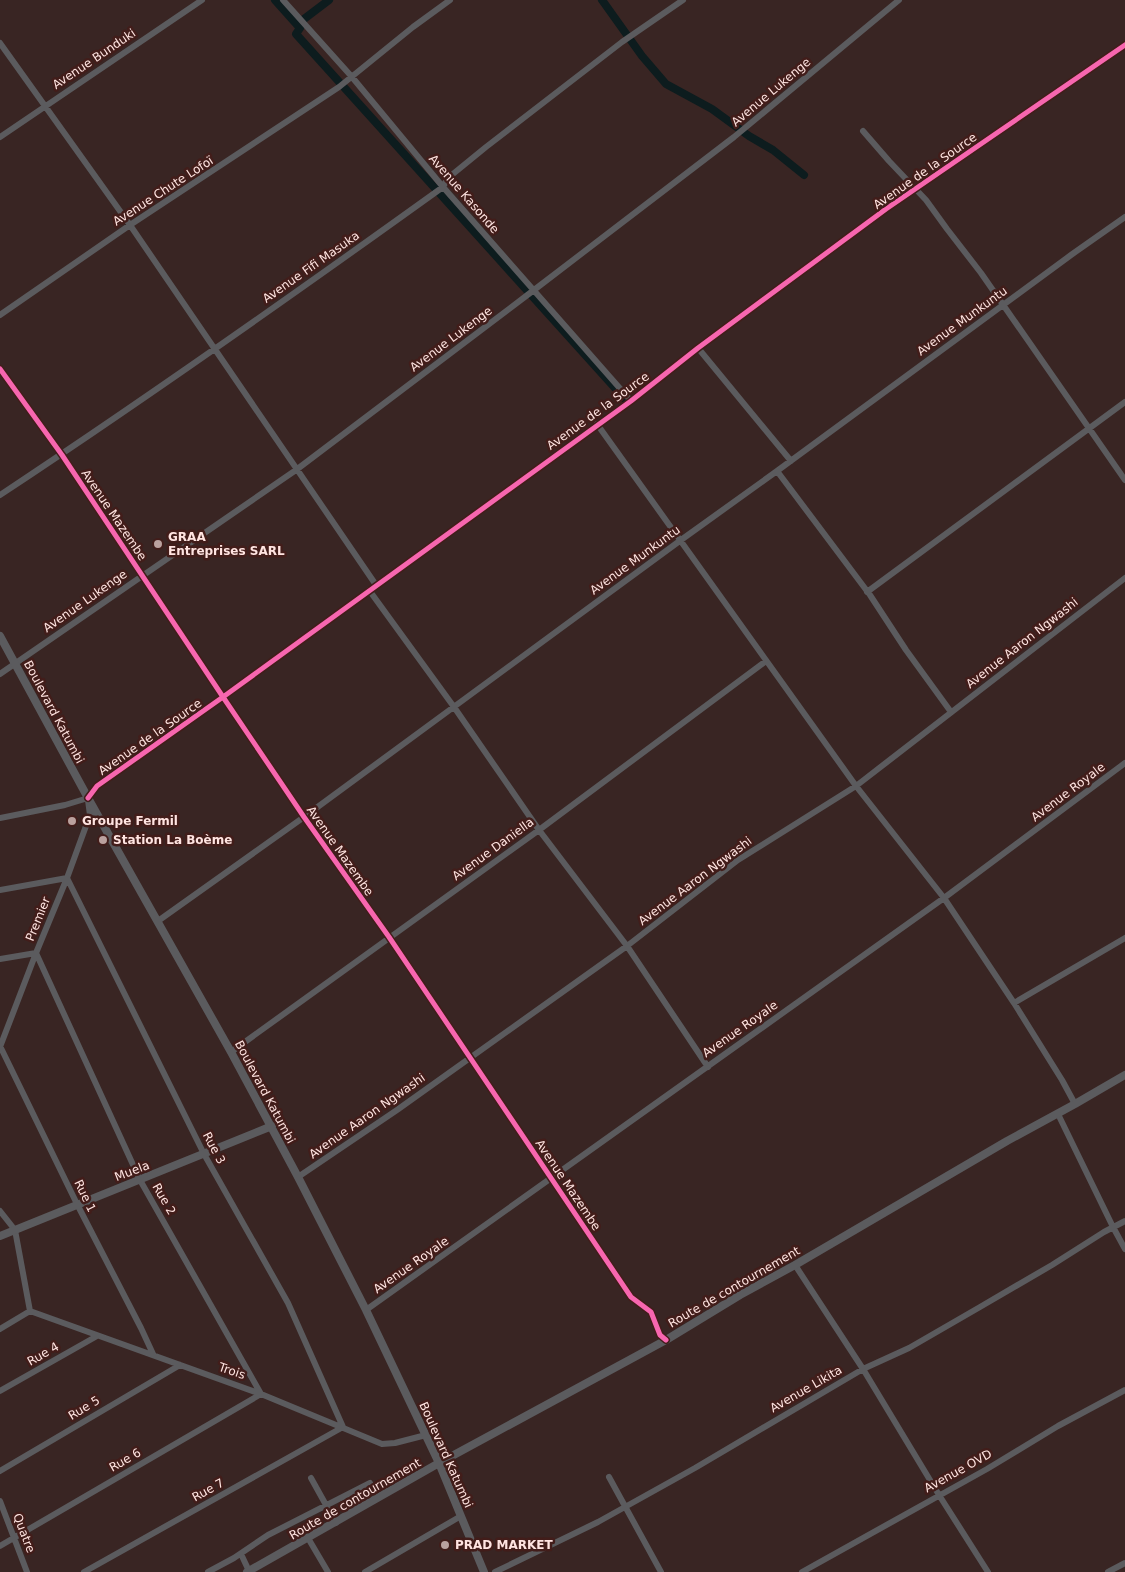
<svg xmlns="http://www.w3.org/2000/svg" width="1125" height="1572" font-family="'DejaVu Sans',sans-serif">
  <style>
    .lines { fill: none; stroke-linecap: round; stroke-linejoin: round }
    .canal { stroke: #0d1c1e; stroke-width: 8 }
    .minor { stroke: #5b5b5e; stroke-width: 6 }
    .tertiary { stroke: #5b5b5e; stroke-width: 8 }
    .cycleway-casing { stroke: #421d1a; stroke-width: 8 }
    .cycleway { stroke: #f766af; stroke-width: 5 }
    .poi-dot { fill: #baa19e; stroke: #421d1a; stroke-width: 2 }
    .labels { text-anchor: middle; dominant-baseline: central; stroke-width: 5; stroke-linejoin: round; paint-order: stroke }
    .street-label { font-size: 12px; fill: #ffe4e1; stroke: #421d1a }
    .poi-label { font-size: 12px; font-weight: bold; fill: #ffe4e1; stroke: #421d1a; text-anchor: start }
  </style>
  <rect width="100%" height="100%" fill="#392523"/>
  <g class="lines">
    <path class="canal" d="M275 0 300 28 296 34 625 399
      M602 0 642 56 666 84 712 109 749 136 773 150 804 175
      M300 27 304 19 329 0"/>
    <path class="minor" d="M283 0 352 77 443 187 631 401
      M0 43 130 225 376 585
      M863 131 889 161 926 200 947 229 981 273 1125 480
      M0 137 202 0
      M0 315 130 225 339 87 413 27 450 0
      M698 348 791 461
      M0 369 62 455 223 697 304 817 389 937 631 1297 651 1312 660 1335 666 1340
      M597 424 856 786 944 898 1014 1003 1062 1080 1075 1104
      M777 471 870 595 906 650 951 712
      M0 495C150 396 297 292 443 187L448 178 486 147 622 42 683 0
      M369 590 454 707 539 830 627 946 708 1067
      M867 592 1125 402
      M0 674 296 470 534 290 734 137 899 0
      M88 798 97 786 223 697 631 401 698 348 886 209 1125 45
      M0 818 65 805 88 798
      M0 890 67 878 204 1154 288 1303 343 1427 84 1572
      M158 921 304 817 681 540 777 471 1071 255 1125 217
      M0 959 36 953 140 1180 261 1394 0 1546
      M1014 1003 1125 938
      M0 1046 77 1204 141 1328 153 1354
      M0 1047 36 953 67 878 90 815 88 800
      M231 1052 539 830 766 661
      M1058 1114 1113 1227 1125 1249
      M298 1177 397 1110 627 946 738 860 856 786 1125 578
      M0 1211 15 1230 30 1311 0 1329
      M795 1265 863 1369 939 1495 988 1572
      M366 1310 944 898 1125 763
      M30 1311 261 1394 382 1444 395 1443 426 1435
      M0 1391 97 1336
      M0 1471 180 1365
      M609 1477 661 1572
      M311 1478 336 1523
      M0 1501 27 1572
      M308 1538 328 1572
      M241 1554 249 1571
      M208 1572 234 1558 268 1535 370 1483
      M365 1572 461 1516
      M495 1572 598 1522 695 1468 863 1369 909 1348 980 1307 1052 1265 1104 1232 1125 1221
      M802 1572 987 1469 1058 1426 1125 1390
      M1108 1572 1125 1563"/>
    <path class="tertiary" d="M0 636 88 798 231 1052 298 1177 366 1310 439 1463 484 1572
      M0 1236 272 1126
      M247 1572 439 1463 666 1340 740 1295 795 1265 1007 1141 1075 1104 1125 1075"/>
    <g class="cycleway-casing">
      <path id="cycleway" d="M0 369 62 455 223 697 304 817 389 937 631 1297 651 1312 660 1335 666 1340
        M88 798 97 786 223 697 631 401 698 348 886 209 1125 45"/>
    </g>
    <use href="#cycleway" class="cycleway"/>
  </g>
  <g class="poi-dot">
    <circle cx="158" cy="544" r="5"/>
    <circle cx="72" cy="821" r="5"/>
    <circle cx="103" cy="840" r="5"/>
    <circle cx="445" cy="1545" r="5"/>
  </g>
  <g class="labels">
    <g class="street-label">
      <text transform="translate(94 59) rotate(-34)">Avenue Bunduki</text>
      <text transform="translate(771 92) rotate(-40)">Avenue Lukenge</text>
      <text transform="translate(925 171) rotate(-35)">Avenue de la Source</text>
      <text transform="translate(163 191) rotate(-33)">Avenue Chute Lofoï</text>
      <text transform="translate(464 194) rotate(49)">Avenue Kasonde</text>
      <text transform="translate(311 267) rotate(-35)">Avenue Fifi Masuka</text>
      <text transform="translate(962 321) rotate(-36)">Avenue Munkuntu</text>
      <text transform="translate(451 339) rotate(-37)">Avenue Lukenge</text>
      <text transform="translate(598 411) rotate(-36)">Avenue de la Source</text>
      <text transform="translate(114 515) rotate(56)">Avenue Mazembe</text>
      <text transform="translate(635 560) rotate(-36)">Avenue Munkuntu</text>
      <text transform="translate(85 601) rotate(-35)">Avenue Lukenge</text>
      <text transform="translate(1022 643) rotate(-38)">Avenue Aaron Ngwashi</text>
      <text transform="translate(54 712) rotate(62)">Boulevard Katumbi</text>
      <text transform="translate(150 737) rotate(-35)">Avenue de la Source</text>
      <text transform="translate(1068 792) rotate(-37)">Avenue Royale</text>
      <text transform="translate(493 849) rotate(-36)">Avenue Daniella</text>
      <text transform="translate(340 851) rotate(55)">Avenue Mazembe</text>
      <text transform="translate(695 881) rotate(-37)">Avenue Aaron Ngwashi</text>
      <text transform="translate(38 919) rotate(-68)">Premier</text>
      <text transform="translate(740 1029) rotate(-35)">Avenue Royale</text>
      <text transform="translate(265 1092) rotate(62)">Boulevard Katumbi</text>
      <text transform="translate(367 1116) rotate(-35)">Avenue Aaron Ngwashi</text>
      <text transform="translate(214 1148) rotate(62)">Rue 3</text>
      <text transform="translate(132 1171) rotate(-21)">Muela</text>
      <text transform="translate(568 1185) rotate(56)">Avenue Mazembe</text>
      <text transform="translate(85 1196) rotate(64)">Rue 1</text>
      <text transform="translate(164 1199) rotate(60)">Rue 2</text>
      <text transform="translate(411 1265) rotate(-35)">Avenue Royale</text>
      <text transform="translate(734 1287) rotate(-30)">Route de contournement</text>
      <text transform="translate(43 1354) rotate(-30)">Rue 4</text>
      <text transform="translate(232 1371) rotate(19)">Trois</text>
      <text transform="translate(806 1389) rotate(-30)">Avenue Likita</text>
      <text transform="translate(84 1408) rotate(-31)">Rue 5</text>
      <text transform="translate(446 1455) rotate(66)">Boulevard Katumbi</text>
      <text transform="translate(125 1460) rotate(-30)">Rue 6</text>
      <text transform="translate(958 1471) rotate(-29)">Avenue OVD</text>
      <text transform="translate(208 1490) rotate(-29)">Rue 7</text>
      <text transform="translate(355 1499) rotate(-30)">Route de contournement</text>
      <text transform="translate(24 1533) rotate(69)">Quatre</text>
    </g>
    <g class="poi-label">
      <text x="168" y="537">GRAA<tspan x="168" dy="14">Entreprises SARL</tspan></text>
      <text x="82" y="821">Groupe Fermil</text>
      <text x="113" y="840">Station La Boème</text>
      <text x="455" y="1545">PRAD MARKET</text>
    </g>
  </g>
</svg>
